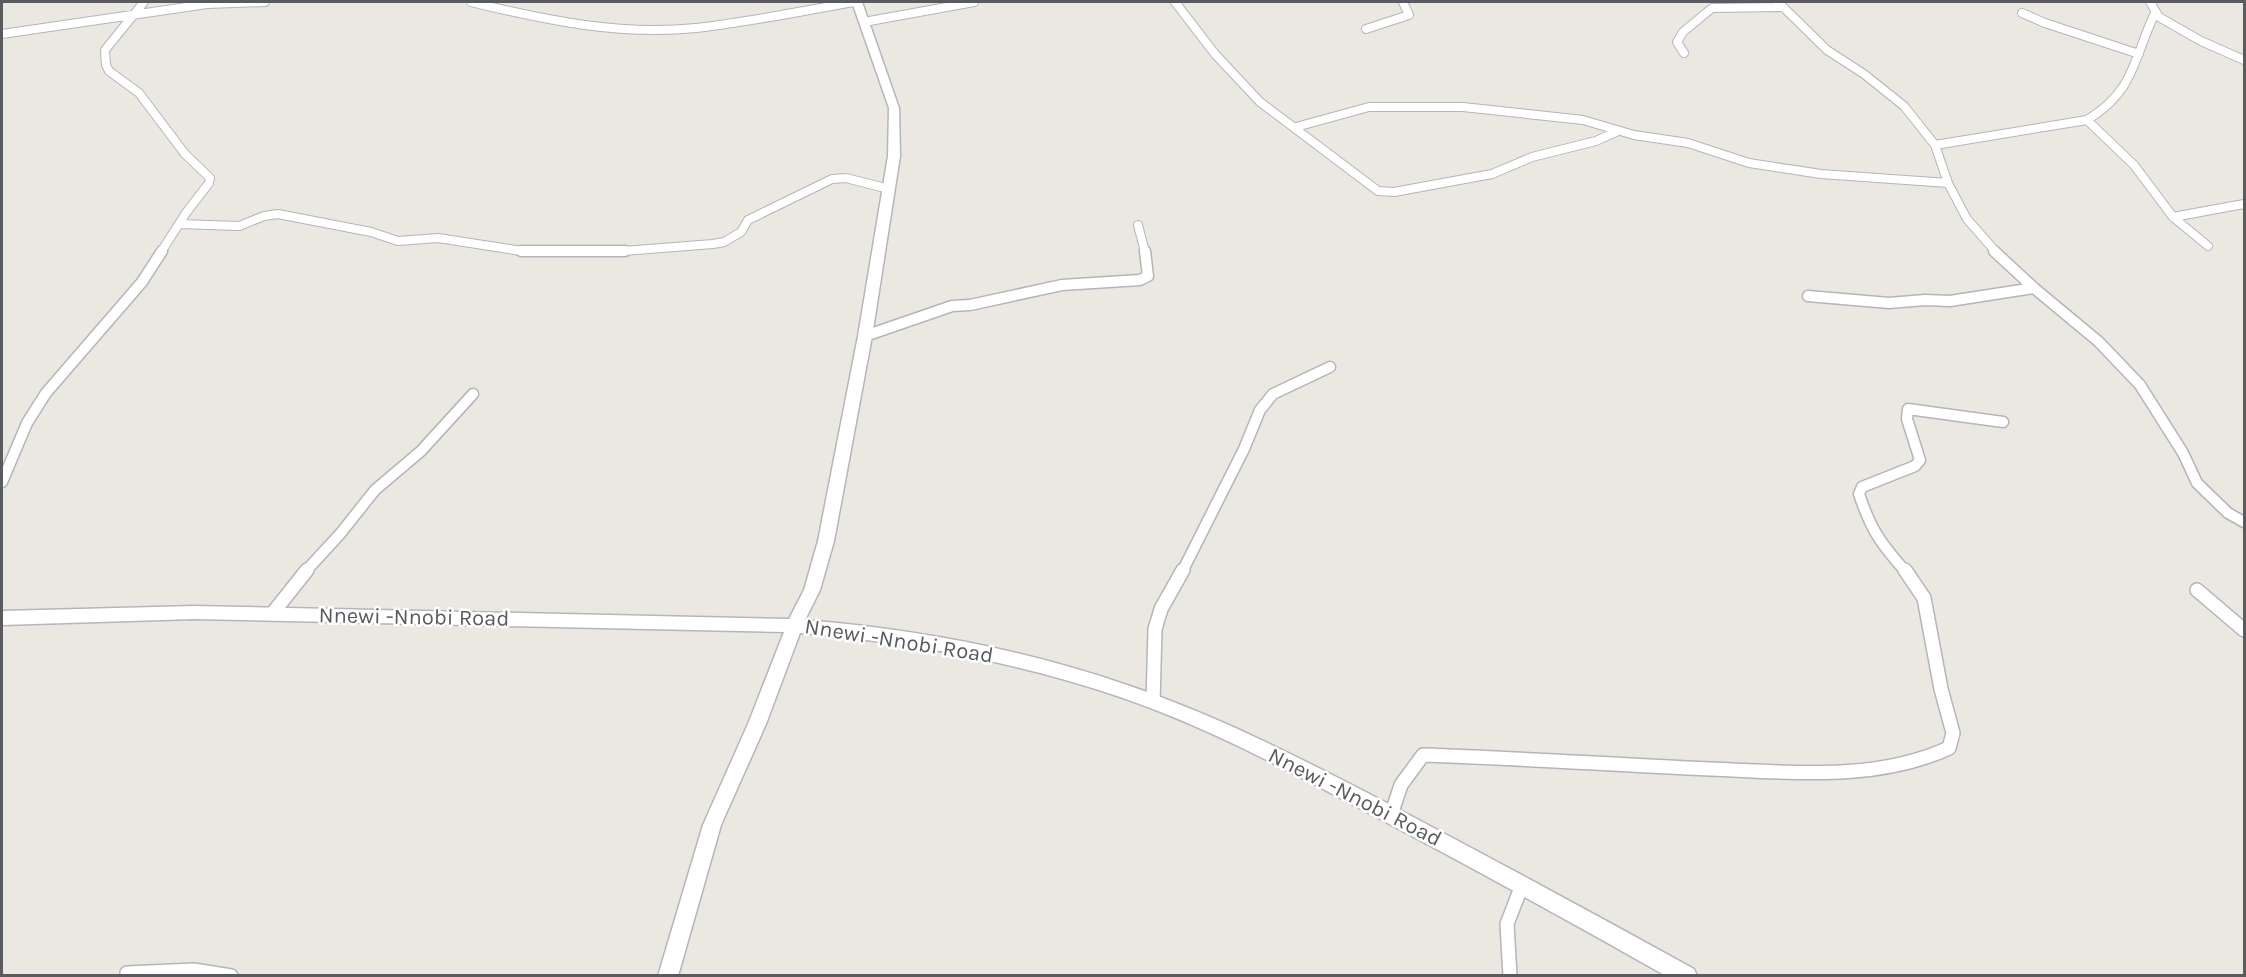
<svg xmlns="http://www.w3.org/2000/svg" width="2246" height="977" font-family="Karla,sans-serif">
  <style>
    .lines { fill: none; stroke-linecap: round; stroke-linejoin: round }
    .street-far2-casing { stroke: #b3b5b9; stroke-width: 10 }
    .street-far1-casing { stroke: #b3b5b9; stroke-width: 13 }
    .street-casing { stroke: #b3b5b9; stroke-width: 16 }
    .secondary-casing { stroke: #b4b6bb; stroke-width: 3 }
    .street-far2 { stroke: #fff; stroke-width: 8 }
    .street-far1 { stroke: #fff; stroke-width: 10 }
    .street { stroke: #fff; stroke-width: 13 }
    .secondary { fill: #fff; fill-rule: evenodd }
    .labels { text-anchor: middle; dominant-baseline: central; stroke-width: 5; stroke-linejoin: round; paint-order: stroke }
    .street-label { font-size: 22px; fill: #595b5f; stroke: #fff }
  </style>
  <rect width="100%" height="100%" fill="#eae8e0"/>
  <g class="lines">
    <g class="street-far2-casing">
      <path id="street-far2" d="M144 2 105 50 106 65 109 71 139 93 185 154 210 178 209 183 186 213 161 252
        M471 2C544 20 621 36 696 28 749 22 802 11 854 2
        M1175 2 1215 54 1260 102 1378 191 1394 192 1492 174 1532 157 1596 141 1618 131
        M1778 2 1827 50 1864 74 1904 106 1935 145 1948 183 1967 219 1996 252
        M2150 2 2159 17 2201 41 2244 60
        M2022 13 2045 23 2139 54
        M864 22 974 2
        M1366 29 1409 15 1403 2
        M2 34 207 4 265 2
        M1684 53 1677 42 1683 32 1712 8 1783 7
        M2087 120 2134 165 2173 217 2208 246
        M1296 127 1369 107H1463L1583 120 1634 135 1688 143 1749 163 1821 174 1948 183
        M1935 145 2087 120C2135 91 2133 59 2155 13
        M2173 217 2244 204
        M179 224 239 226 264 216 278 214 371 232 398 241 438 238 522 251 559 252 623 251 713 244 724 242 741 232 748 220 832 179 846 178 889 189
        M1138 225 1145 252"/>
    </g>
    <g class="street-far1-casing">
      <path id="street-far1" d="M521 251H625
        M1994 251 2034 288 2099 342 2140 385 2183 453 2197 483 2228 513 2244 522
        M1808 296 1889 303 1925 300 1950 301 2034 288
        M865 336 952 306 970 305 1062 285 1140 280 1148 276 1145 251
        M2 482 27 423 46 393 142 282 162 251
        M305 572 340 534 375 490 421 451 473 394
        M1182 572 1244 449 1260 410 1273 394 1330 367
        M1906 572C1881 544 1871 530 1859 494L1862 487 1915 466 1920 460 1907 419 1908 409 2003 422"/>
    </g>
    <g class="street-casing">
      <path id="street" d="M2197 590 2244 630
        M272 614 307 570
        M1153 702 1155 629 1161 609 1183 570
        M1391 815 1401 785 1423 755C1519 758 1615 765 1710 769 1790 772 1875 782 1949 748L1953 733 1941 689 1924 598 1905 570
        M127 973 194 970 231 976
        M1510 976 1507 924 1522 885"/>
    </g>
    <g class="secondary-casing">
      <path id="secondary" d="M852 2H862L899 108 900 156 872 336 834 541 820 590 805 620C915 629 1023 649 1127 685 1216 715 1300 758 1383 801 1487 856 1591 912 1694 969L1697 976H1666C1566 919 1465 864 1363 810 1285 769 1207 727 1123 698 1018 662 910 642 800 633L766 724 721 825 678 976H658L703 825 748 724 784 632 194 619 2 625V611L194 606 789 619 804 590 818 541 858 336 888 156 889 108Z"/>
    </g>
    <use href="#street-far2" class="street-far2"/>
    <use href="#street-far1" class="street-far1"/>
    <use href="#street" class="street"/>
    <use href="#secondary" class="secondary"/>
  </g>
  <g class="labels">
    <g class="street-label">
      <text transform="translate(414 617) rotate(1)">Nnewi -Nnobi Road</text>
      <text transform="translate(899 641) rotate(9)">Nnewi -Nnobi Road</text>
      <text transform="translate(1355 797) rotate(27)">Nnewi -Nnobi Road</text>
    </g>
  </g>
  <rect width="2246" height="977" fill="none" stroke="#595b5f" stroke-width="6"/>
</svg>
